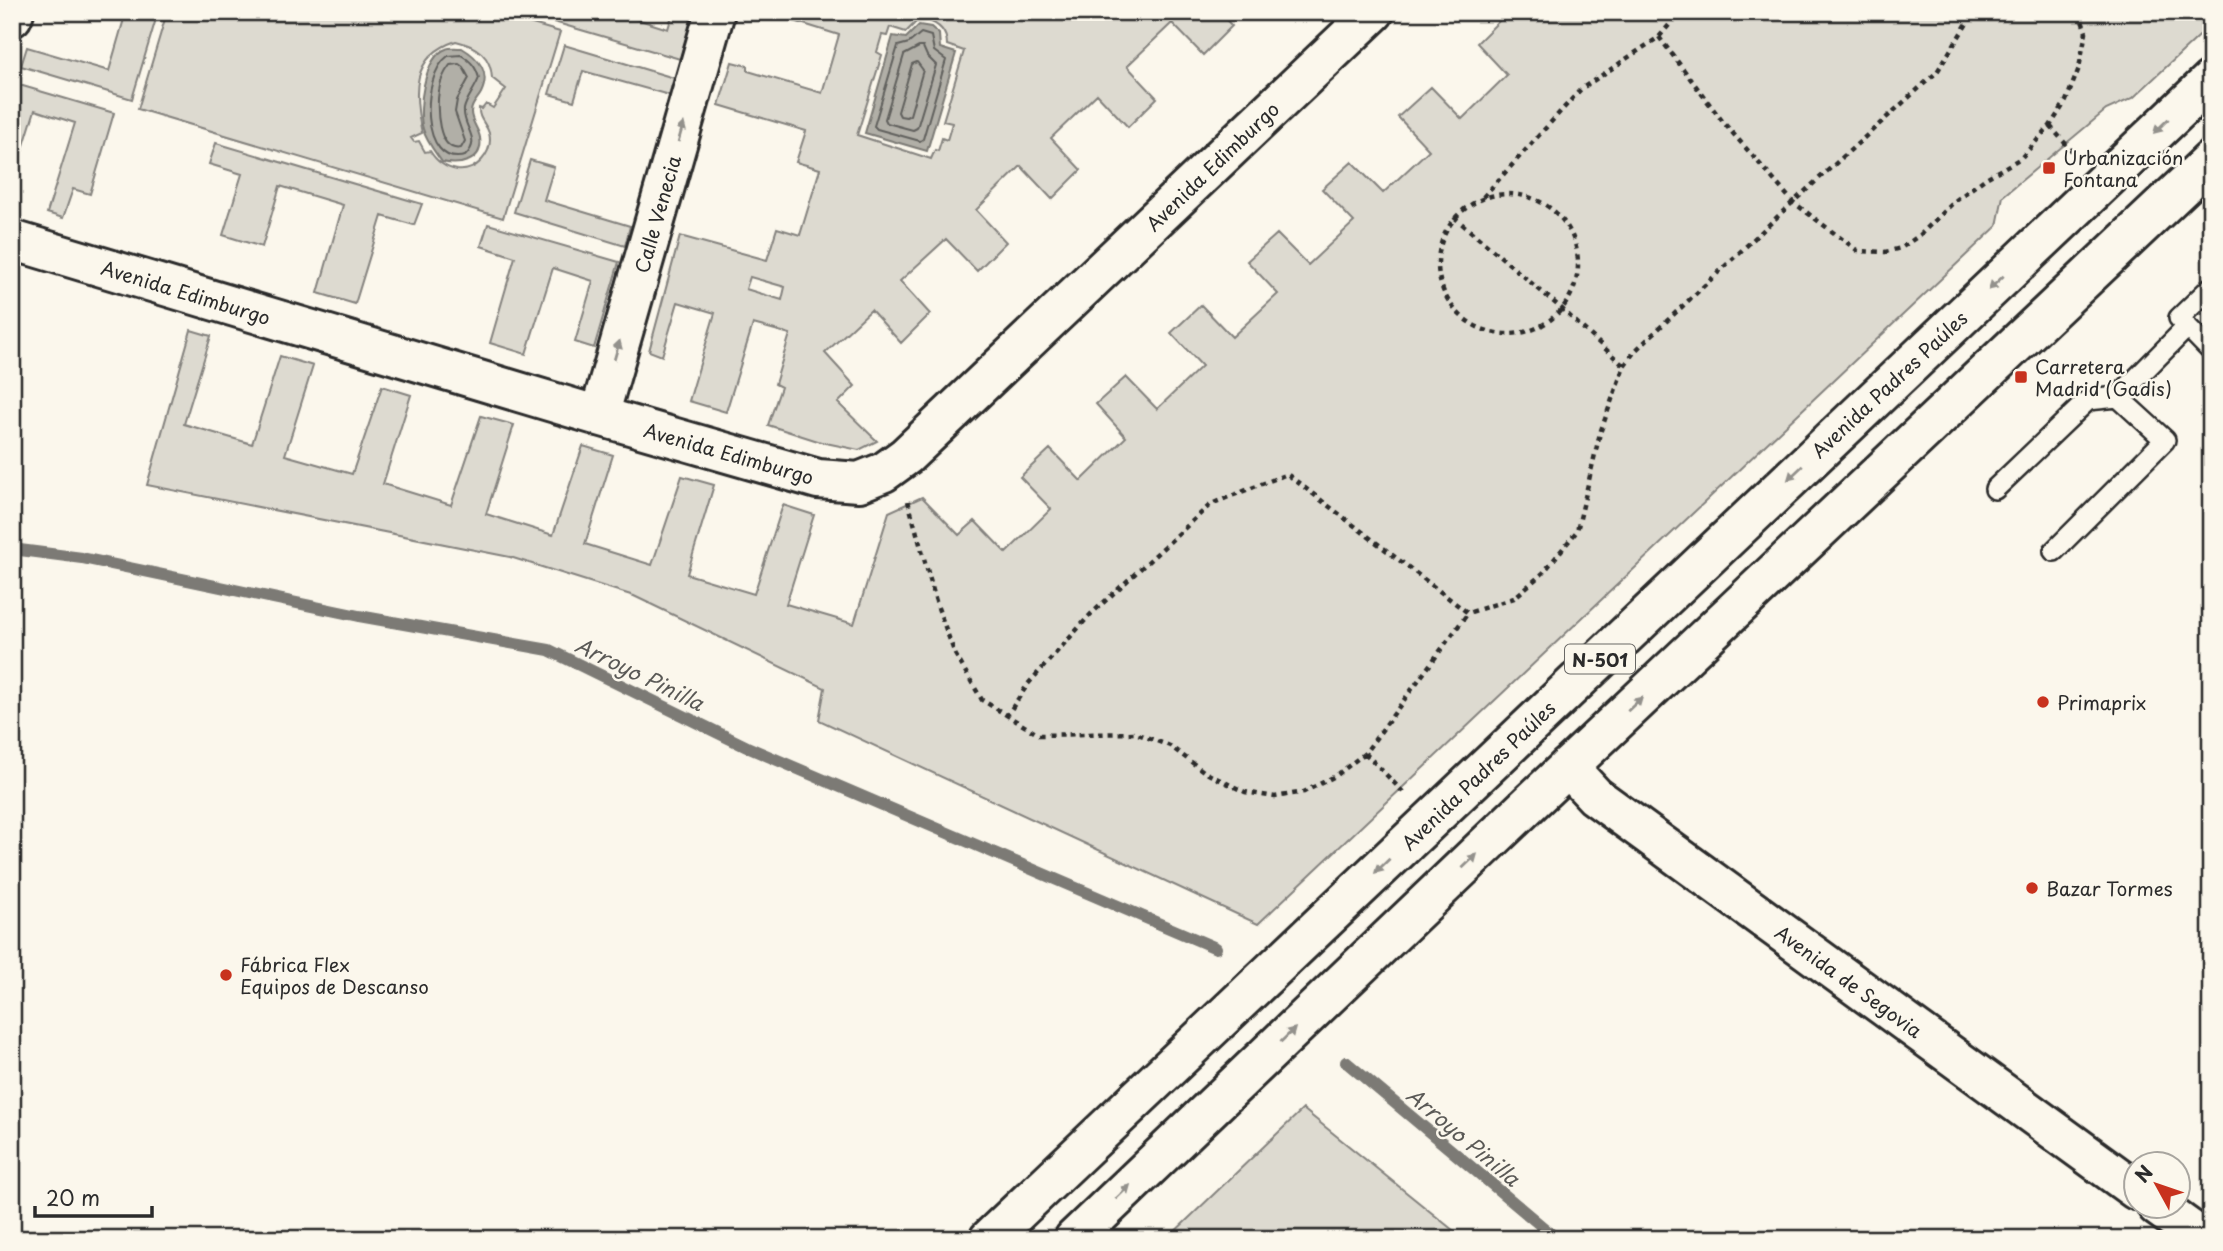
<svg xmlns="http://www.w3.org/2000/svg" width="2223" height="1251" font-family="'Playpen Sans',sans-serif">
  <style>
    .green { fill: #dddad0; stroke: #84827e; stroke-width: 2; fill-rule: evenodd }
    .water { fill: #b1afa7; stroke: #7b7a75; stroke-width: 2 }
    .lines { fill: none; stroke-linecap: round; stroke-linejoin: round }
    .shore { stroke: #61605d; stroke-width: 2 }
    .stream { stroke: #7b7a75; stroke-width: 12 }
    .lane-casing { stroke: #2b2b2b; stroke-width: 24 }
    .street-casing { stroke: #2b2b2b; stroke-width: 44 }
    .highway-casing { stroke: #2b2b2b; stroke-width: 44 }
    .path { stroke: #2b2b2b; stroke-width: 4.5; stroke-dasharray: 5 5; stroke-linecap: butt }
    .lane { stroke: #fbf7ec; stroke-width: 19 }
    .street { stroke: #fbf7ec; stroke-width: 38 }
    .highway { stroke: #fbf7ec; stroke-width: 38 }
    .oneway { fill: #93918c }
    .poi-dot { fill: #c8321e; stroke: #fbf7ec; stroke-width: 2.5 }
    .labels { text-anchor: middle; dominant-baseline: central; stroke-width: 5; stroke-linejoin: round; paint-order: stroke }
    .shield { fill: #fbf7ec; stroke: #696865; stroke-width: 2 }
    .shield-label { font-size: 18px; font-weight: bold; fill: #2b2b2b }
    .poi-label { font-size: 19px; fill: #2b2b2b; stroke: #fbf7ec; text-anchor: start }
    .street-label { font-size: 19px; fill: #2b2b2b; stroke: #fbf7ec }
    .water-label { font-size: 21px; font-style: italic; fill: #5a5956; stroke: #fbf7ec }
  </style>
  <rect width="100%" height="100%" fill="#fbf7ec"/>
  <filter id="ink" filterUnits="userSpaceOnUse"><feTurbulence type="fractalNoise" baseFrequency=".0143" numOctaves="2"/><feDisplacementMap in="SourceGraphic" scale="14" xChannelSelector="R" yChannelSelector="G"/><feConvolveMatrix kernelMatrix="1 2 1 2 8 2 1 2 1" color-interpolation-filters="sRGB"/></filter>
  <g filter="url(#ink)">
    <path class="green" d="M126 12H158L132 99 21 66 27 47 109 71Z
      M167 12H491L560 32 503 218 138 109ZM456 41C477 46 491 56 492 78L506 89 493 108 486 104 482 109 479 108C478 119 486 123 489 133 494 152 476 173 457 170 446 168 436 161 430 151L425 152 419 141 414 142 411 138 422 133C413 93 411 56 456 41Z
      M549 12H628L627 16 668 29 673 12H694L680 59 547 20Z
      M765 12H1219L1232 26 1203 55 1172 23 1127 66 1157 98 1128 127 1097 94 1051 138 1081 170 1052 199 1021 166 976 210 1006 242 977 271 946 239 900 281 930 314 901 343 871 310 825 353 855 386 838 403 877 441 859 450 821 442 768 425 781 387 775 384 790 334 753 324 726 412 689 401 715 313 678 302 662 356 649 351 680 236 767 260 777 228 800 235 820 169 796 162 806 131 719 105 732 62 748 66V71L822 93 839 35ZM926 20C939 24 947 32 947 45L964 51 943 121 952 123 947 140 942 138 938 151 935 150 931 159 857 135 882 55 877 52 882 35 887 36 890 27 906 32 916 22ZM750 277 785 287 782 300 746 289Z
      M1490 12H2211V25L2133 98 2106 110 2003 196 1997 226 1258 924 819 720 825 688 634 596 510 557 147 485 191 330 211 336 184 424 252 444 280 356 313 366 285 455 352 474 382 386 411 395 383 484 451 505 481 416 514 425 486 514 553 535 583 446 613 455 585 544 652 565 682 476 714 485 687 574 754 594 783 505 814 515 786 604 854 624 889 512 922 497 959 535 975 521 1006 553 1051 509 1020 477 1050 449 1081 481 1126 437 1096 404 1126 377 1157 409 1202 366 1171 333 1201 305 1232 337 1278 294 1247 261 1277 234 1308 265 1354 222 1322 189 1352 162 1383 193 1429 150 1398 117 1431 87 1462 119 1507 75 1477 43 1499 21Z
      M564 45 674 78 669 95 583 71 574 101 549 94Z
      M16 84 114 113 90 194 73 189 63 218 47 213 75 123 35 110 16 171 12 170V98Z
      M216 143 422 204 414 225 382 216 355 304 318 293 343 205 280 186 262 247 223 235 242 174 209 164Z
      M530 160 554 167 544 200 630 226 625 246 514 212Z
      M488 224 619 262 594 348 575 342 593 281 553 268 526 354 490 343 515 257 481 246Z
      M1303 1109 1464 1239H1167Z"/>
    <path class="water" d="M919 25 931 27 939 34 940 48 956 53 927 151 865 133 893 36 906 38Z
      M462 48C479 58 491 73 481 93 478 99 471 104 471 112 471 122 479 129 480 138 484 162 459 166 442 162 435 152 426 141 423 129 417 110 424 57 446 49 450 47 457 48 462 48Z"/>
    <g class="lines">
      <path class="shore" d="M921 33 931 36 934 51 946 60 923 139 920 141 877 129 874 126 898 46 909 43Z
        M919 47H923L927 56 936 65 917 128 913 130 887 123 885 119 904 55Z
        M461 55C471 61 476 67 479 78 475 89 466 99 464 109 462 128 483 139 465 156 420 168 420 76 448 56Z
        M917 62 923 70 910 115 906 117 900 116 898 112 912 64Z
        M459 64 463 67 469 78 457 100 455 112 465 141 461 148C437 153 436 106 439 91 440 81 444 73 450 65Z"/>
      <path class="stream" d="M12 549 82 558 359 616 549 650 747 747 1216 948
        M1346 1062 1557 1239"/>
      <g class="lane-casing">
        <path id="lane" d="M2211 287 2179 318 2211 351
          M2118 397 2187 327
          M1995 489 2088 400 2118 397 2165 440 2054 551"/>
      </g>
      <g class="street-casing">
        <path id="street" d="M12 17 14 12
          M12 240 599 416 818 479 859 482 884 472 906 456 1374 12
          M599 416 715 12
          M1568 767 1595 796 2136 1190
          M2157 1206 2203 1239"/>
      </g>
      <g class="highway-casing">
        <path id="highway" d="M989 1239 2211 80
          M1074 1239 1530 803 2211 160"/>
      </g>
      <path class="path" d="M1659 37 1723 122 1793 202 1858 251 1885 252 1901 248 1920 235 1956 200 1986 178 2021 158 2050 126 2066 101 2079 68 2086 32 2079 12
        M2050 126 2072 151
        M1438 264a70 70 0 1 1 140 0a70 70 0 1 1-140 0Z
        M1483 197 1581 89 1659 37 1680 12
        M1454 217 1562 309 1624 366
        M908 501 937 605 955 654 982 700 1039 735 1135 733 1170 746 1206 773 1245 792 1275 797 1304 792 1337 775 1365 753 1468 613
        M1006 717 1028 684 1091 614 1211 504 1287 474 1468 613 1514 598 1543 573 1577 531 1600 433 1624 366 1635 351 1793 202 1937 72 1974 12
        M1365 753 1403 792"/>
      <use href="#lane" class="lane"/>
      <use href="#street" class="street"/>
      <use href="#highway" class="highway"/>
    </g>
    <defs><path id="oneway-solid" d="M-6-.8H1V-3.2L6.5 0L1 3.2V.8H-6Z" transform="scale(1.75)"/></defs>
    <g class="oneway">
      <use href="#oneway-solid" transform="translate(2161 126) rotate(136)"/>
      <use href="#oneway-solid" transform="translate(681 132) rotate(-74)"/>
      <use href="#oneway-solid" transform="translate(1996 283) rotate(137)"/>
      <use href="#oneway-solid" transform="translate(617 350) rotate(-74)"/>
      <use href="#oneway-solid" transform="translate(1795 473) rotate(137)"/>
      <use href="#oneway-solid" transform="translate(1635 704) rotate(-43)"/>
      <use href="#oneway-solid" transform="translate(1470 861) rotate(-44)"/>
      <use href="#oneway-solid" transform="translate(1382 866) rotate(136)"/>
      <use href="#oneway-solid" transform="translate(1288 1035) rotate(-44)"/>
      <use href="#oneway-solid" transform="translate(1123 1192) rotate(-44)"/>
    </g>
  </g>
  <g class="poi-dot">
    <rect x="2042" y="161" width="14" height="14" rx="3.5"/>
    <rect x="2014" y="370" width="14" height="14" rx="3.5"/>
    <circle cx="2043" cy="702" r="7"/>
    <circle cx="2032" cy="888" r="7"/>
    <circle cx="226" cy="975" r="7"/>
  </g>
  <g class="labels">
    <rect class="shield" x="1565" y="644.5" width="70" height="29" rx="5"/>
    <g class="shield-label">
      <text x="1600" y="659">N-501</text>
    </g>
    <g class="poi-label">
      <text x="2063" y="157">Urbanización<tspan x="2063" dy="22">Fontana</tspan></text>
      <text x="2035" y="366">Carretera<tspan x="2035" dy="22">Madrid (Gadis)</tspan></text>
      <text x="2057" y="702">Primaprix</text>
      <text x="2046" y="888">Bazar Tormes</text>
      <text x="240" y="964">Fábrica Flex<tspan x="240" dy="22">Equipos de Descanso</tspan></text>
    </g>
    <g class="street-label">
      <text transform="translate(1212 166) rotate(-44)">Avenida Edimburgo</text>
      <text transform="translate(657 214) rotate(-74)">Calle Venecia</text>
      <text transform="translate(186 292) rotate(17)">Avenida Edimburgo</text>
      <text transform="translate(1889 384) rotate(-43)">Avenida Padres Paúles</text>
      <text transform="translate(729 453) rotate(16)">Avenida Edimburgo</text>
      <text transform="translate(1478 775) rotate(-44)">Avenida Padres Paúles</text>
      <text transform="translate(1849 981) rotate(36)">Avenida de Segovia</text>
    </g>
    <g class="water-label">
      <text transform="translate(640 673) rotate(26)">Arroyo Pinilla</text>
      <text transform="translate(1464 1136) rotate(40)">Arroyo Pinilla</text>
    </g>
  </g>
  <rect width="2223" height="1251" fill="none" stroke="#fbf7ec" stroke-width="42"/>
  <rect x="21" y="21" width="2181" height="1209" fill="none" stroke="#2b2b2b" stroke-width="2.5" filter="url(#ink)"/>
  <g transform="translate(2157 1185) rotate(310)"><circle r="33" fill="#fbf7ec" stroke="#a8a59f" stroke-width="2"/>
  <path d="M0-5L12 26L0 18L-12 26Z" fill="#c8321e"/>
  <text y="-10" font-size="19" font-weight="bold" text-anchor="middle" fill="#2b2b2b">N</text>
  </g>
  <path d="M35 1206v10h117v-10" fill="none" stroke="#2b2b2b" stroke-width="3.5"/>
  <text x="46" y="1206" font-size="21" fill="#2b2b2b" stroke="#fbf7ec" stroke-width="5" paint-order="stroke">20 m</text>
</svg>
